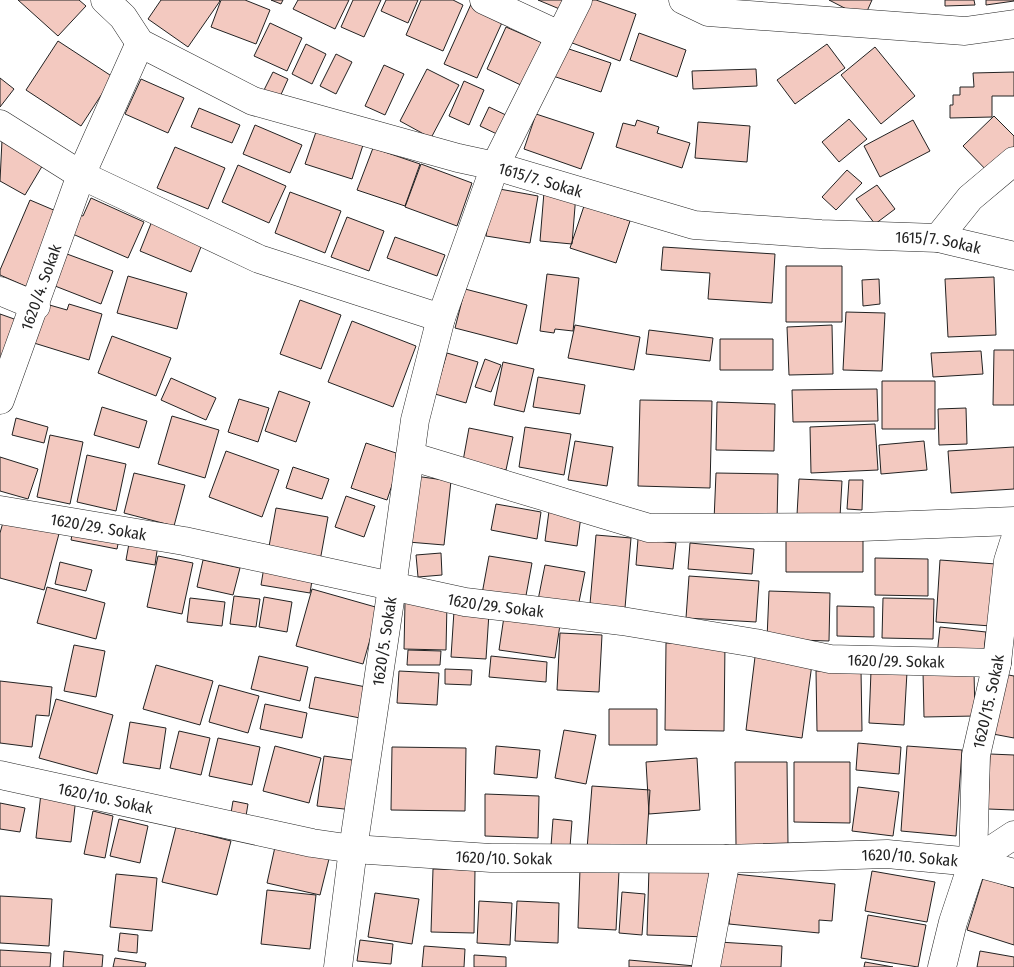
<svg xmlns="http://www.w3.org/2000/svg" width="1014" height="967" font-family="'Fira Sans Condensed',sans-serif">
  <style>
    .building { fill: #f3c9c0; stroke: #222 }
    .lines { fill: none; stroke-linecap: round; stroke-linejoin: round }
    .minor-casing { stroke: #222; stroke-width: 29 }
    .minor { stroke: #fff; stroke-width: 28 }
    .labels { text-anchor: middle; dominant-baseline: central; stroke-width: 4; stroke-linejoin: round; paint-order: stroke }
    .street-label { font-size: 16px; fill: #222; stroke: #fff }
  </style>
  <rect width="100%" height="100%" fill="#fff"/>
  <path class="building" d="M18 0H79L86 6 58 36Z
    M161 0H219L220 1 188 47 148 19Z
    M221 0H245L270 10 256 44 211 27Z
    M271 0H283L281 4Z
    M298 0H349L335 29 293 9Z
    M353 0H381L364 37 341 27Z
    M386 0H418L408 23 381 11Z
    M421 0H453L463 5 443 51 406 35Z
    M538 0H566L562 10Z
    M581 0H596L636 14 620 61 567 41Z
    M829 0H872L864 18Z
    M945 0H974L975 5 945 6Z
    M986 0H1014V1L986 5Z
    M472 2 505 16 477 78 444 64Z
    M270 23 302 38 287 71 254 56Z
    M506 27 545 44 525 87 487 69Z
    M639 33 686 50 677 77 630 60Z
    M58 41 113 77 81 126 26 90Z
    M306 44 326 54 312 84 292 74Z
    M827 44 845 68 795 104 777 80Z
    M563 47 611 63 601 92 553 76Z
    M875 47 915 96 881 124 841 75Z
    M336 54 352 62 336 94 320 86Z
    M384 65 404 74 385 115 365 106Z
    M427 69 459 85 431 138 400 121Z
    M756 69 757 86 693 89 692 71Z
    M273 72 288 79 279 99 263 92Z
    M1014 72V96H992V117L950 118V105H953V95H960V87H974L973 73Z
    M0 78 14 89 0 107Z
    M141 79 184 98 168 133 125 114Z
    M464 81 484 90 469 125 449 116Z
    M489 107 508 116 499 135 480 126Z
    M199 108 240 125 232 143 191 127Z
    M536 114 594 133 581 169 524 149Z
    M994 116 1014 136V152L991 175 963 146Z
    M849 119 867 139 839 162 822 142Z
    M637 120 659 127 657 133 690 143 682 168 616 147 623 123 635 126Z
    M913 120 930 151 880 177 864 146Z
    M698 122 750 126 747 162 695 158Z
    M255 125 302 145 290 173 243 154Z
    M317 129 363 145 352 179 305 164Z
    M2 140 44 163 25 195 0 181Z
    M175 147 225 168 208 209 157 188Z
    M373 148 420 164 405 206 357 190Z
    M421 164 472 183 457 226 405 207Z
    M238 165 286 186 269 223 222 202Z
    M847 170 862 183 836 210 822 197Z
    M877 185 895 209 875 224 856 199Z
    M494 188 538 196 530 243 486 236Z
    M290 192 341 211 325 253 275 233Z
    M544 192 576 194 572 244 540 241Z
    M91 198 144 222 128 258 68 232 76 214 83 216Z
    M30 200 63 214 30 288 0 275V270Z
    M584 206 630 221 616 263 570 248Z
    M347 217 384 231 369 271 331 257Z
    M152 221 203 242 191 272 140 251Z
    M395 237 445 255 437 276 387 258Z
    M663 247 775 254 772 303 708 299 710 273 661 270Z
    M67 254 113 271 101 304 55 286Z
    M786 266H842V322H786Z
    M547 274 579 278 573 331 555 329 554 333 540 331Z
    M128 276 187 293 177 329 117 313Z
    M994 277 996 335 948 337 945 279Z
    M879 279 880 304 863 306 862 280Z
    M465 289 527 305 517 344 455 328Z
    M300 300 341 315 321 369 280 354Z
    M46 304 67 310 69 304 102 314 89 360 34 343Z
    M846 312 885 313 882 371 843 370Z
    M0 314 17 320 0 365Z
    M352 321 416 346 393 407 328 382Z
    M575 325 640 337 634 370 568 358Z
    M832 325 833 374 789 375 787 327Z
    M649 330 713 338 710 361 646 354Z
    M112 336 171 358 156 396 98 373Z
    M720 339H773V370H720Z
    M994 350H1014V405H993Z
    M981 351 983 374 933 377 931 353Z
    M447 353 478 362 466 403 435 394Z
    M485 359 501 365 491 392 475 387Z
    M503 362 534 369 524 412 494 405Z
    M538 377 585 385 580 414 533 407Z
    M171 378 216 398 206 420 161 400Z
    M882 381H935V429H882Z
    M877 389 878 421 793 422 792 390Z
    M279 391 310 402 296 442 265 431Z
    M239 399 269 408 258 442 228 432Z
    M640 400 712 401 710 488 638 486Z
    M717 402 775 404 774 451 716 450Z
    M102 407 147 421 139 448 94 435Z
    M966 408 967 444 939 445 938 409Z
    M172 416 219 430 205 478 158 464Z
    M16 418 48 427 44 443 12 435Z
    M875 424 878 470 811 473 810 427Z
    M525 427 571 434 564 475 519 467Z
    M469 428 513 437 506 470 463 461Z
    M50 435 83 442 70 504 37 497Z
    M575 441 613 447 607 486 568 480Z
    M924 441 927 470 881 474 879 445Z
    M366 443 402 455 387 500 351 488Z
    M1014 447V489L951 493 948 451Z
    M226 451 279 470 262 517 209 497Z
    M87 455 126 464 116 511 77 502Z
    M0 457 38 469 28 499 0 491Z
    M293 467 329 479 322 499 286 488Z
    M134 473 185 485 174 526 124 513Z
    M716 473 778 474 777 522 714 521Z
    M415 476 451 481 444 545 408 542Z
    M799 479 842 481 840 517 797 515Z
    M849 480H863L862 510 847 509Z
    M346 496 375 506 364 537 335 527Z
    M496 504 541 512 537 539 491 530Z
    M276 508 328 517 320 561 268 552Z
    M549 511 581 516 577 546 545 541Z
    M5 515 60 530 44 590 0 578V533Z
    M74 525 120 534 117 549 71 540Z
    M596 535 631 538 625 608 590 604Z
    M786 537H863V572H786Z
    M130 538 158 544 155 565 126 560Z
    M638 539 676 543 673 569 636 565Z
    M690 543 754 549 752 574 688 569Z
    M441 553 442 575 418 577 416 555Z
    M158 556 193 563 182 614 147 607Z
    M489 556 532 563 525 601 482 594Z
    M875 558 928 559V596L875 595Z
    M203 560 240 568 233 595 197 587Z
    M940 560 996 564 991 626 936 622Z
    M60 562 92 570 86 591 55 584Z
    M545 565 585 572 578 607 538 600Z
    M264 567 313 574 310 593 261 585Z
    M689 576 759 581 756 622 686 618Z
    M47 587 105 603 96 639 37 623Z
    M312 589 379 608 363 664 296 646Z
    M769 591 830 593 829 641 767 639Z
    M234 596 260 599 256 627 230 624Z
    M264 597 292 602 287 632 259 627Z
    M190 598 225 602 222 626 187 622Z
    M883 598 934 599 933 639 882 638Z
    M405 602 447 603 446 650 404 649Z
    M837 606 874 607V637L837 636Z
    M505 610 561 618 555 658 499 650Z
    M454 611 489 613 486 659 451 657Z
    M940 627 986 632 983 660 937 655Z
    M560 633 602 635 599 692 557 690Z
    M666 643H725L724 731 665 730Z
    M74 645 105 651 96 697 64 691Z
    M408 650 441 651 440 665H407Z
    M259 656 308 667 300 701 251 689Z
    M491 656 547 662 546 682 489 677Z
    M755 657 812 664 802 738 746 730Z
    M156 665 213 681 200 725 143 709Z
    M445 669 472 670 471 685 445 684Z
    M861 670 862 731H817L816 671Z
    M399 671 439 673 437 705 397 703Z
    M871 671 907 672 904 725 869 723Z
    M974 671 975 716 924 717 923 672Z
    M1003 674 1014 676V738L993 734Z
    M315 677 366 687 360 718 309 708Z
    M0 681 52 687 49 716 36 715 32 747 0 743Z
    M219 685 259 696 248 733 209 722Z
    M56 699 113 715 97 774 39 758Z
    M265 704 307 713 302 738 260 729Z
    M609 709H657V745H609Z
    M130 722 166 728 160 769 123 763Z
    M564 730 596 735 586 784 555 778Z
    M179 731 210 738 201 775 170 768Z
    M218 738 260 747 252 785 209 776Z
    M858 743 901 747 899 774 856 770Z
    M275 746 321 758 309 803 263 791Z
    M496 746 540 750 537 778 494 774Z
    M907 746 962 750 956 836 901 831Z
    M392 747 466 748 465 811 391 810Z
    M990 754 1014 755V810L988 809Z
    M324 756 359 761 353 810 317 806Z
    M697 758 700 810 649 814 646 762Z
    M735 762H787L788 845H736Z
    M794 762H850V823L794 822Z
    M592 786 650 790 646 853 587 849Z
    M858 787 899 792 893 836 852 831Z
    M41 793 76 797 71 842 36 838Z
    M485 794 539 796 538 838 485 836Z
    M233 801 248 804 246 816 231 813Z
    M0 803 25 808 20 832 0 829Z
    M93 811 113 816 105 858 84 854Z
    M119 819 148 826 140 863 110 856Z
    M553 819 572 821 570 847 551 846Z
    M176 827 231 841 217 895 162 882Z
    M275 847 329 859 320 895 267 883Z
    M649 868 711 870 708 937 647 935Z
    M433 869 475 870 474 933 431 932Z
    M580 869 619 871 616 930 578 928Z
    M872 871 935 882 927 922 865 911Z
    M116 874 157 878 152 931 110 927Z
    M734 874 835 884 832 921 819 920V933L729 924Z
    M983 878 1014 888V945L967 930Z
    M267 890 316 895 310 949 261 944Z
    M622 892 645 894 642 935 619 933Z
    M375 893 419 899 412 944 368 937Z
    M0 896 52 899 49 946 0 943Z
    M479 901 512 903 510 945 477 943Z
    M517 901 559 903 558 943 515 941Z
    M868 915 926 925 918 967 861 958Z
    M120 933 138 935 137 953 118 951Z
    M360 940 393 944 391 964 357 961Z
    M719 942 782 946 781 967H717Z
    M424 946 465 949 464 967H422Z
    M0 950 51 953 50 967H0Z
    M64 951 103 955 102 967H63Z
    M980 951 1014 957V967H977Z
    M474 955 506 957V967H474Z
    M115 958 146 963 145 967H113Z
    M629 960 695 966V967H629Z
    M865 962 893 967H864Z"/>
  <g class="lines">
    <g class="minor-casing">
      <g id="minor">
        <path id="s1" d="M105 0 123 17 140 43 253 101 458 158 495 166 694 225 821 234 938 238 1014 256"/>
        <path d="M484 0 559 35"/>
        <path d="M683 0 708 12 965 31 1014 24"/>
        <path d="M0 124 81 175 259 259 441 318"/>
        <path d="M938 238 970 198 1014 161"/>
        <path d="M0 291 36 306"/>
        <path id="s2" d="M0 400 81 175 140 43"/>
        <path d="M410 456 649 528 861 527 1014 521"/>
        <path id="s3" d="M0 510 184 541 465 602 622 621 755 643 830 659 997 663"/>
        <path id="s4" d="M0 775 312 843 353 849 491 858 726 859 887 854 973 862 1014 873"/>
        <path id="s5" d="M973 862 976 755 997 663 1008 561 1014 542"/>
        <path id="s6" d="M338 967 353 849 392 587 415 420 441 318 495 166 578 0"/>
        <path d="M706 967 726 859"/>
        <path d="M942 967 953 922 973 862 1014 835"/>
      </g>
    </g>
    <use href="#minor" class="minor"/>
  </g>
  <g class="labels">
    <g class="street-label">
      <text stroke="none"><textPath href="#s1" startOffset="481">1615/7. Sokak</textPath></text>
      <text stroke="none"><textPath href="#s1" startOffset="886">1615/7. Sokak</textPath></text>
      <text stroke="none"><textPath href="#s2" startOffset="120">1620/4. Sokak</textPath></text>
      <text stroke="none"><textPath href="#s3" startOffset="100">1620/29. Sokak</textPath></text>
      <text stroke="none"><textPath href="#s3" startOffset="505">1620/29. Sokak</textPath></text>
      <text stroke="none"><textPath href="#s6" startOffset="329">1620/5. Sokak</textPath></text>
      <text stroke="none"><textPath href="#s3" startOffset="910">1620/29. Sokak</textPath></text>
      <text stroke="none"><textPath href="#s5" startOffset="162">1620/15. Sokak</textPath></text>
      <text stroke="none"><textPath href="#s4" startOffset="108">1620/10. Sokak</textPath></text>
      <text stroke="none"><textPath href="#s4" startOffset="512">1620/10. Sokak</textPath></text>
      <text stroke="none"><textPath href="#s4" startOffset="918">1620/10. Sokak</textPath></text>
    </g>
  </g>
</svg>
